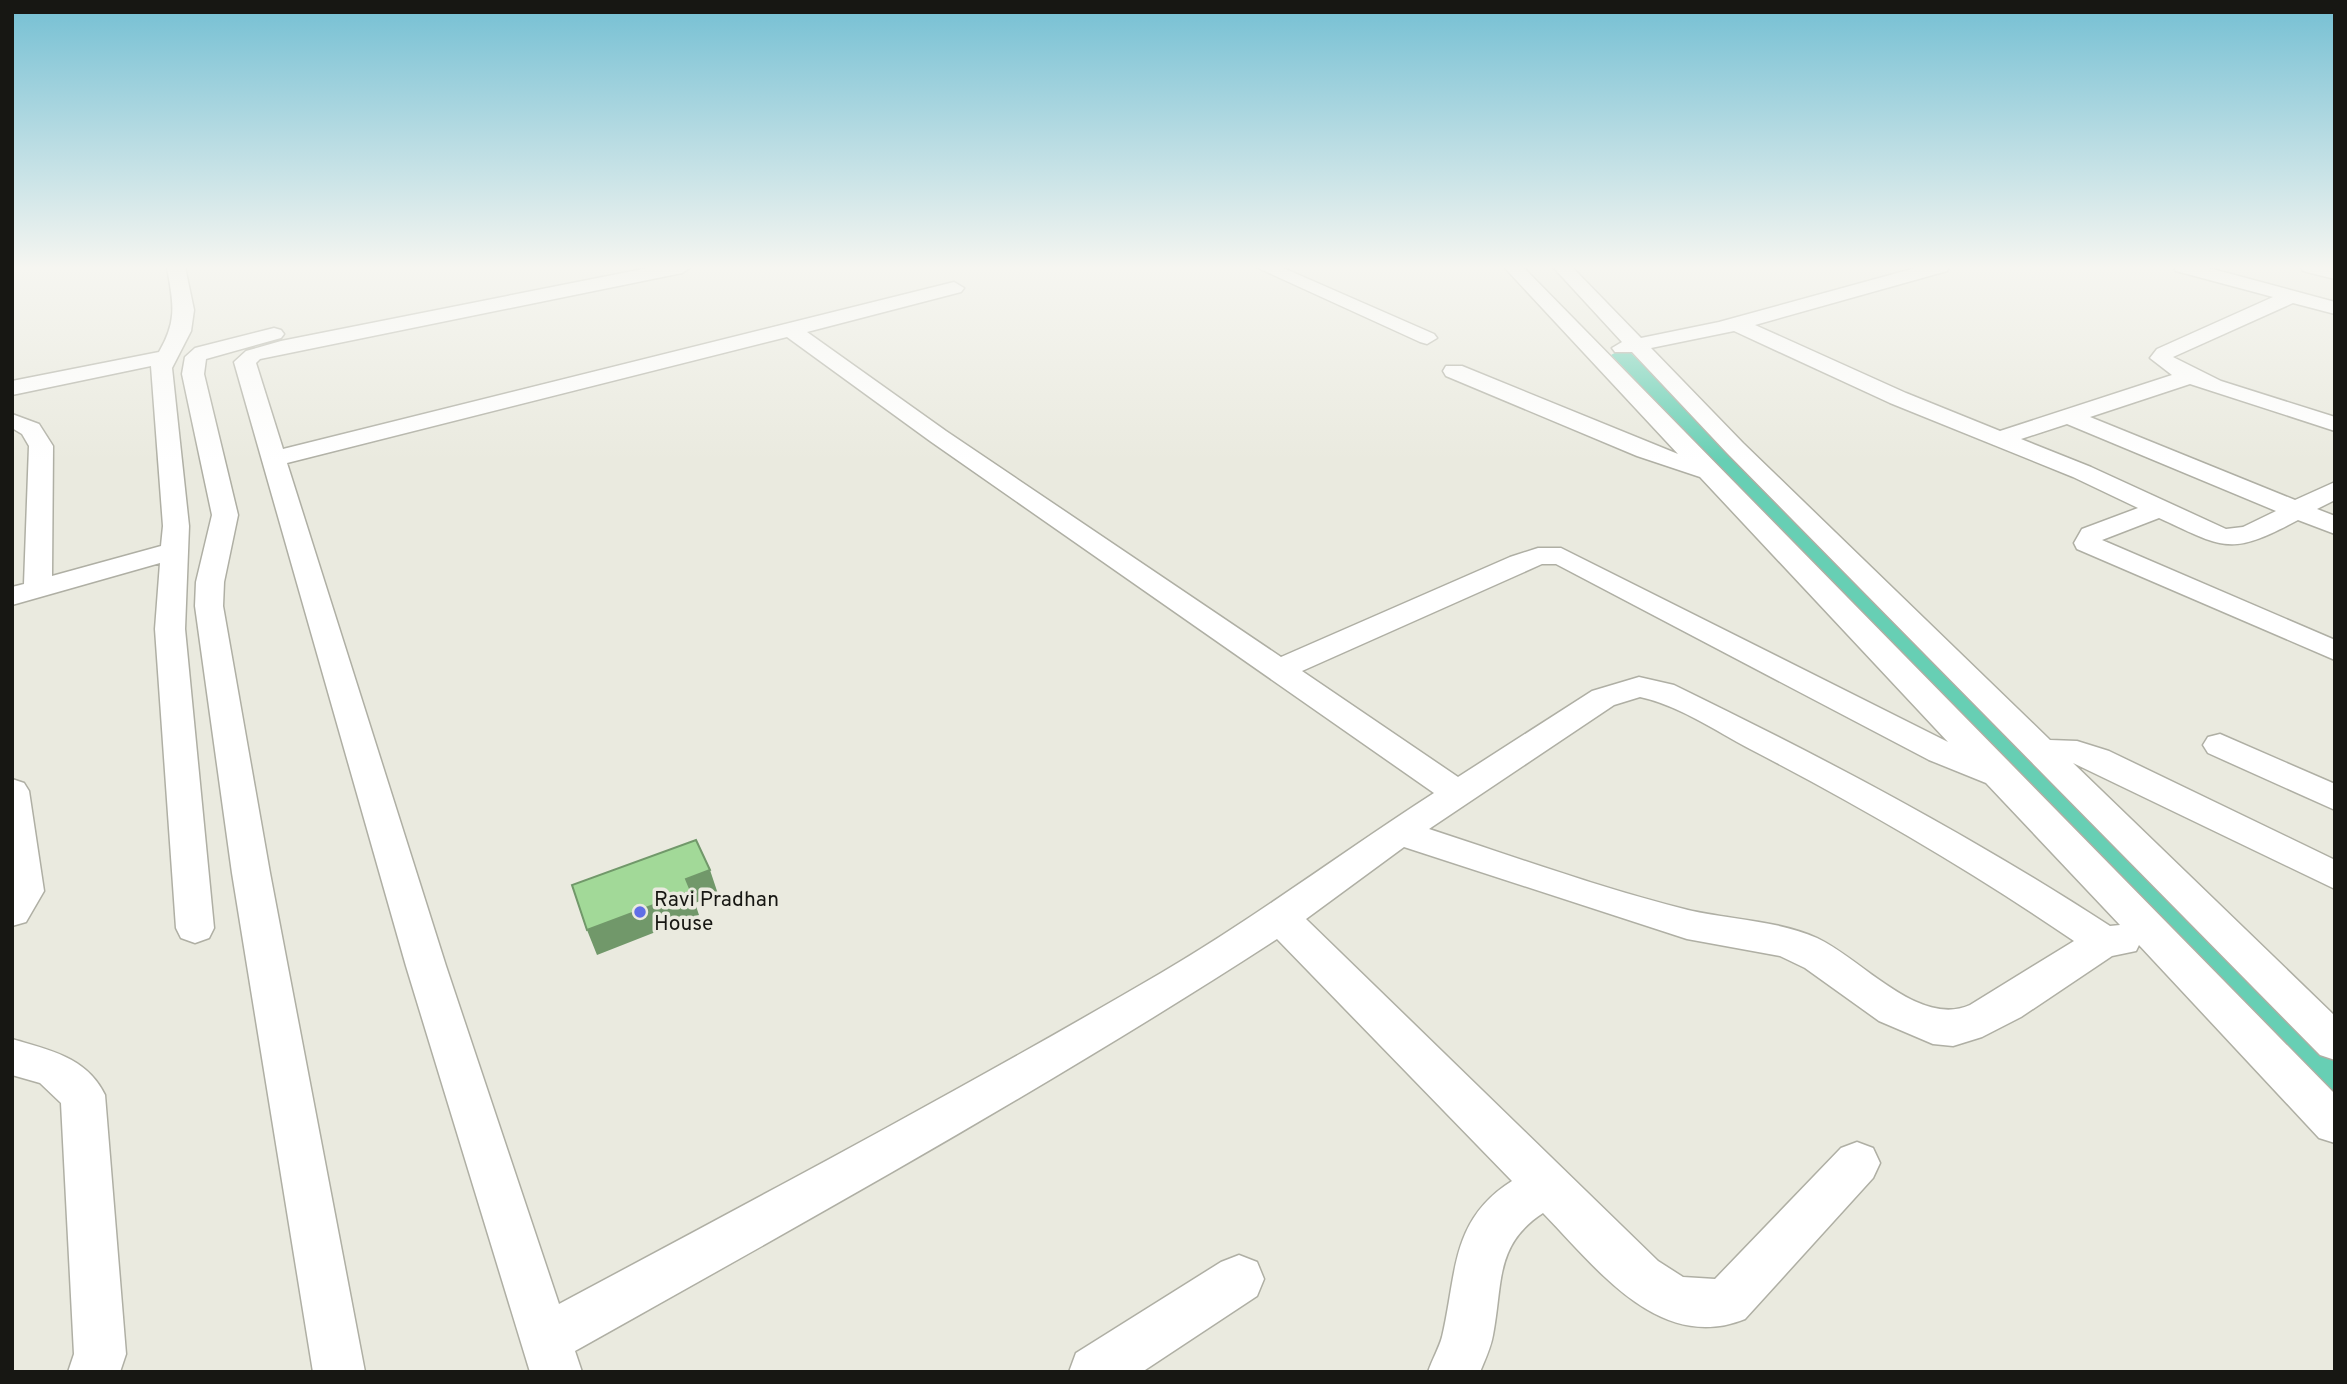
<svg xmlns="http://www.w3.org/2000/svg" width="2347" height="1384" font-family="Overpass,sans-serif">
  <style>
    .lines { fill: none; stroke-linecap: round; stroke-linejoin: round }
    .canal { fill: #67cfb4; fill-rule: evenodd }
    .minor-casing { stroke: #afafa4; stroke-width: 3 }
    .minor { fill: #fff; fill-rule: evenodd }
    .shaded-wall { fill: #71986a }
    .building { fill: #a2d998; stroke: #71986a; stroke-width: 2 }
    .poi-dot { fill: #606ee6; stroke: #eaeadf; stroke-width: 2.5 }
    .labels { text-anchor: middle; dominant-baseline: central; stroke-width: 7; stroke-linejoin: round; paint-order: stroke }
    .near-poi-label { font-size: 21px; fill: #171713; stroke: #eaeadf; text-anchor: start }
  </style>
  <rect width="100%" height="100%" fill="#eaeadf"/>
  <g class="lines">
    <path class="canal" d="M1622 349 1629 351 2335 1045V1091L2320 1086 1615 359 1611 355Z"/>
    <g class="minor-casing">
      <path id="minor" d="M167 267H185L194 310 191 331 172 368 189 526 185 629 214 928 209 938 195 943 181 938 176 928 155 629 160 563 12 605V587L24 584 29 446 22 434 12 428V414L39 424 53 446 52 576 161 546 163 526 151 366 12 395V381L159 352C178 319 173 303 167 267Z
        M653 267H691L682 273 260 359 256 363 283 449 954 282 964 288 961 292 807 332 946 431 1281 657 1510 557 1538 548H1561L1948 742 1700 477 1637 456 1446 376 1443 371 1446 366H1462L1678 454 1504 267H1523L2335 1094V1143L2319 1138 2139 945 2136 951 2112 956 2021 1017 1982 1037 1953 1046 1933 1044 1879 1021 1805 968 1780 956 1687 939 1404 847 1306 919 1658 1261 1683 1277 1715 1279 1841 1148 1857 1142 1873 1148 1880 1163 1873 1178 1745 1319C1659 1354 1596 1267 1543 1213 1494 1245 1503 1284 1493 1335 1491 1347 1485 1360 1480 1372H1428C1432 1360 1439 1348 1442 1337 1457 1274 1450 1220 1512 1181L1277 939C1049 1087 812 1218 575 1351L582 1372H530L406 966 234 362 246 351 281 341ZM787 337 930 441 1434 793C1342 852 1255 918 1161 973 963 1089 761 1196 559 1304L446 966 287 463ZM1542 564H1556L1929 760 1986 783 2120 925 2110 926C1970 835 1824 758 1674 685L1639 677 1592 691 1458 777 1302 671ZM1640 697C1678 705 1716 731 1750 749 1862 807 1970 870 2074 941L1970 1005C1919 1028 1862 959 1817 938 1776 920 1731 920 1688 910 1600 888 1515 857 1429 829L1614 705Z
        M1256 267H1281L1434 334 1437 338 1427 344 1420 342Z
        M1553 267H1572L1641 338 1719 322 1919 267H1949L1947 271 1755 325 1906 393 2000 431 2172 375 2150 358 2157 349 2273 297 2176 271 2174 267H2205L2335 302V314L2293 303 2173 357 2221 381 2335 417V431L2190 384 2090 417 2295 500 2335 482V500L2317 509 2335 516V534L2298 520C2230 556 2226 549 2159 518L2102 540 2335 640V660L2077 549 2074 543 2082 529 2138 508 2073 477 1890 403 1734 331 1651 348 1743 443 2050 740 2077 741 2109 751 2335 860V889L2073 763 2335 1016V1060L2320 1055 1727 453 1632 352H1615L1612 348 1622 342ZM2067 424 2276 511 2243 527 2226 529 2091 467 2021 439Z
        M2301 267H2335V279L2303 271Z
        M274 328 281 330 284 334 281 338 206 359 204 374 238 515 224 582 223 606 270 873 365 1372H313L232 873 195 606 196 582 212 515 182 374 185 357 195 348Z
        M2220 734 2335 784V810L2208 753 2203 745 2208 737Z
        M12 779 24 783 29 791 44 891 26 922 12 926Z
        M12 1039C49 1050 87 1057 105 1095L126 1354 120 1372H68L74 1354 61 1103 40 1083 12 1075Z
        M1239 1255 1257 1262 1264 1279 1257 1296 1142 1372H1069L1076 1353 1221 1262Z"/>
    </g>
    <use href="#minor" class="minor"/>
  </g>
  <path class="shaded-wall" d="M710 870 718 894 695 903 699 915 597 955 587 930 686 879Z"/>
  <path class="building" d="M696 840 710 870 686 879 691 891 587 930 572 885Z"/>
  <linearGradient id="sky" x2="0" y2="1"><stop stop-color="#74bfd3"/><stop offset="0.58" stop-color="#f6f6f1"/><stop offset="1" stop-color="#f6f6f1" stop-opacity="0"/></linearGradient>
  <rect width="2347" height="461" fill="url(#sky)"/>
  <circle class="poi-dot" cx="640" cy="912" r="7"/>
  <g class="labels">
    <g class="near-poi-label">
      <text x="654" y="900">Ravi Pradhan<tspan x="654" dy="24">House</tspan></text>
    </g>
  </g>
  <rect width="2347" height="1384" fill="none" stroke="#171713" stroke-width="28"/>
</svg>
